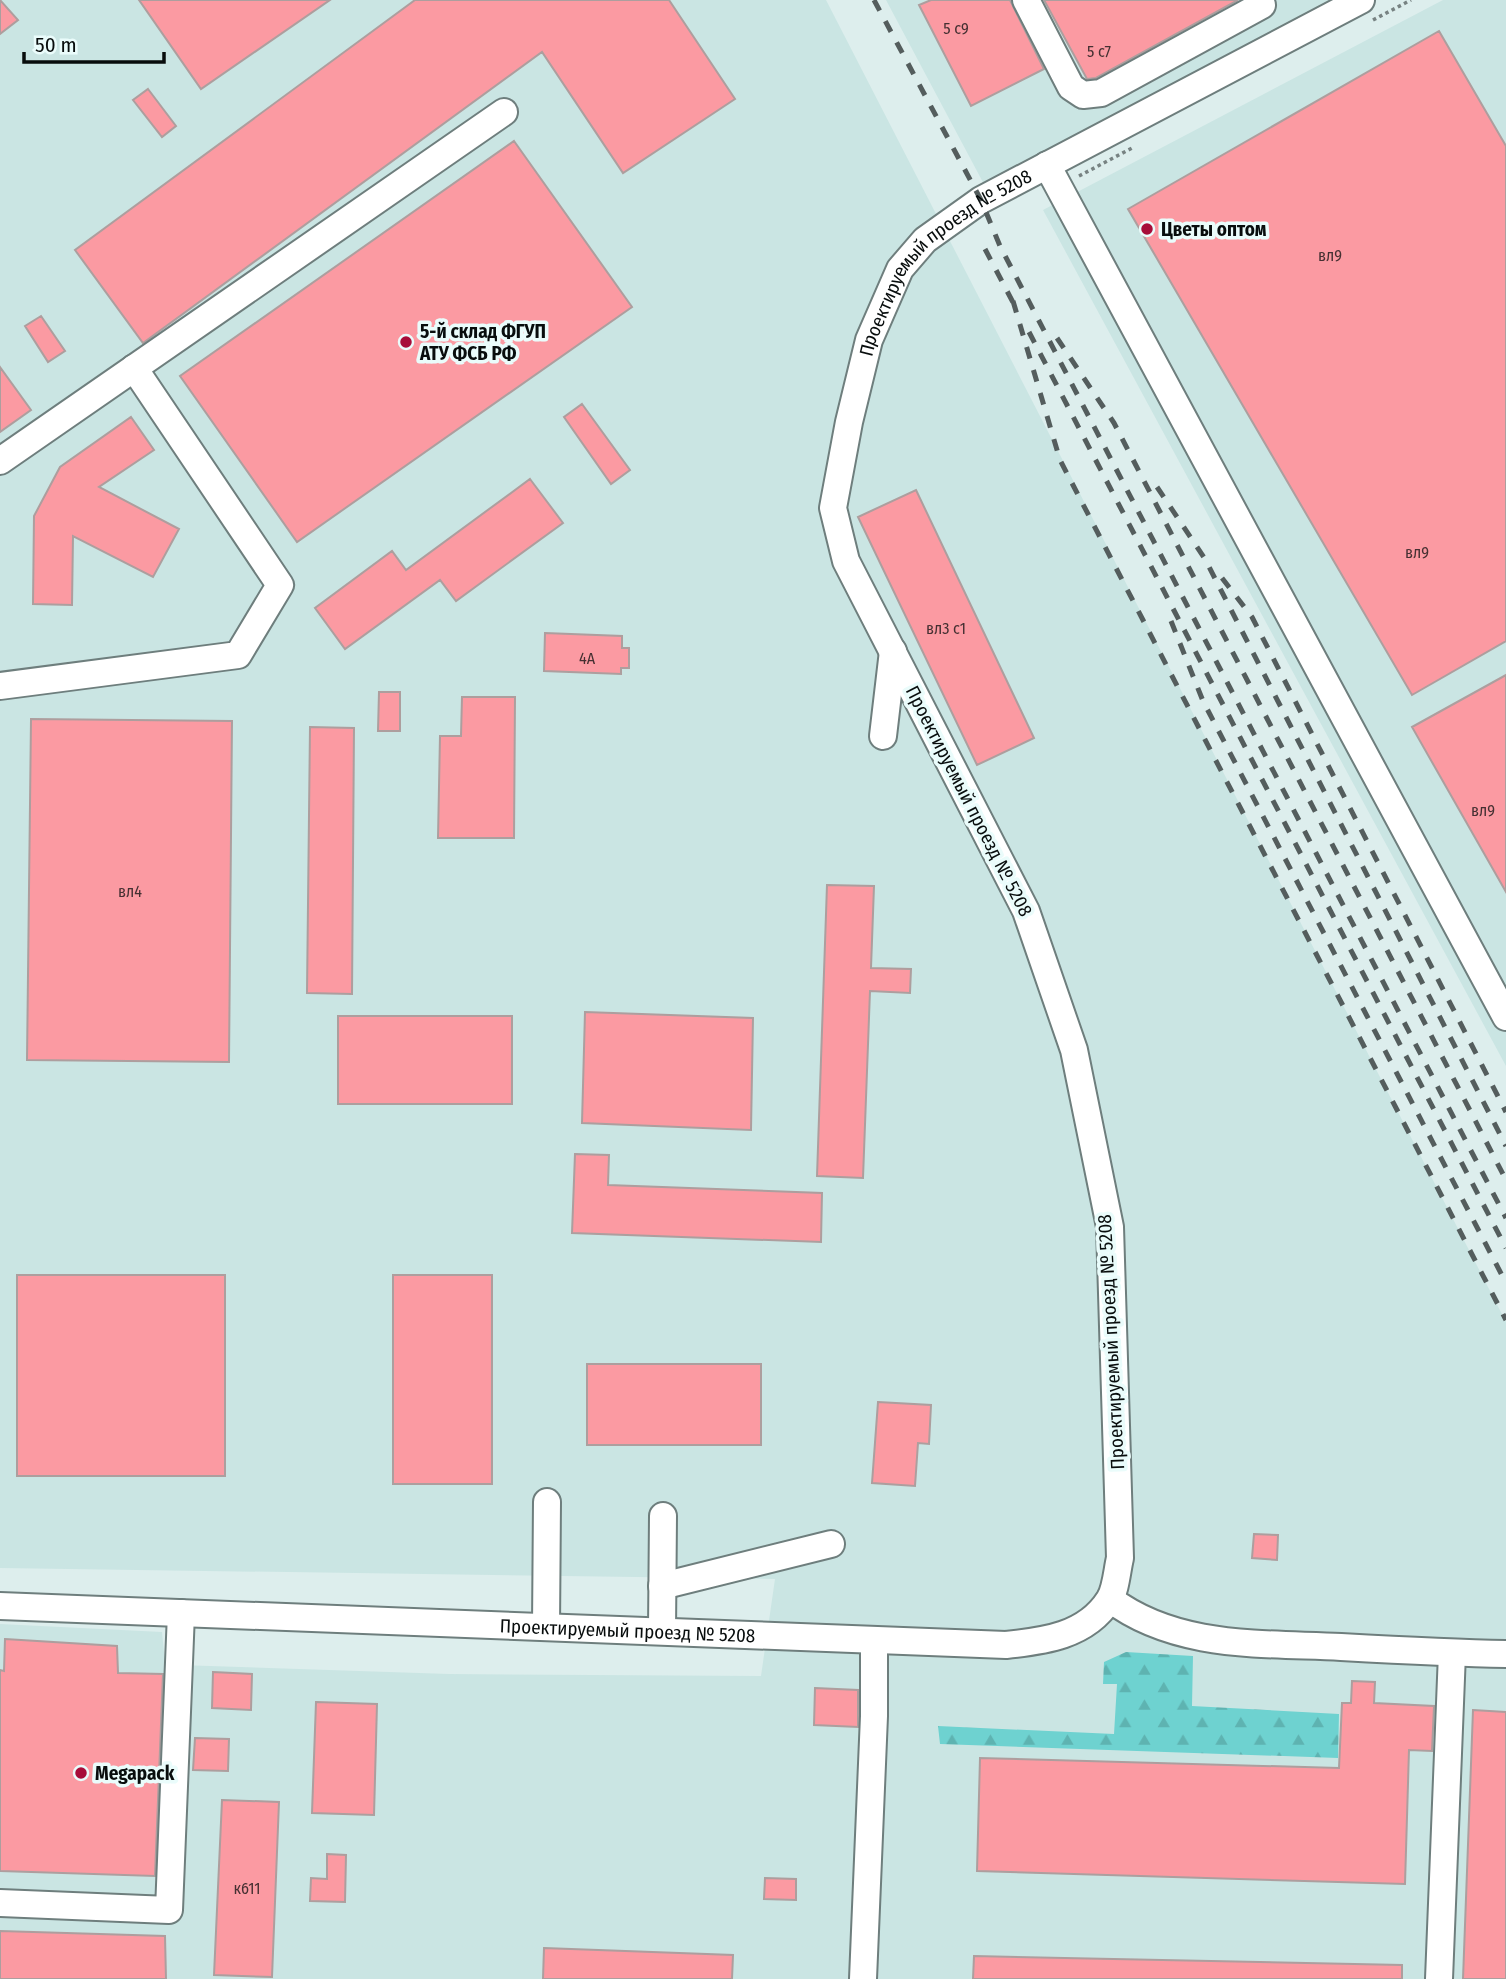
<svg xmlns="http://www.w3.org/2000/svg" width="1506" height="1979" font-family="'Fira Sans Condensed',sans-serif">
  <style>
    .built { fill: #cae5e3 }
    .forest { fill: url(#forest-firs) }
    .building { fill: #fb9aa2; stroke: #ad9e9e; stroke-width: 2 }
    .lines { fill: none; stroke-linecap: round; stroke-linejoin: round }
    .minor-casing { stroke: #6e7e7d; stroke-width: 30 }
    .path { stroke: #778282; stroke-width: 3.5; stroke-dasharray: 3.5 3.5; stroke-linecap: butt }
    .minor { stroke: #fff; stroke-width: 26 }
    .rail { stroke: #545d5d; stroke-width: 5; stroke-dasharray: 12 12; stroke-linecap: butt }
    .poi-dot { fill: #a70d39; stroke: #eafcfb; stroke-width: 2.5 }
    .labels { text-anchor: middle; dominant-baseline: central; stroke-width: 7; stroke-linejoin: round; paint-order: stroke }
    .number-label { font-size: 16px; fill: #453032 }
    .poi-label { font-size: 19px; font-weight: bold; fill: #080d0d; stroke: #eafcfb; text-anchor: start }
    .street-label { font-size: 19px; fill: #080d0d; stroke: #eafcfb }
  </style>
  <defs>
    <pattern id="forest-firs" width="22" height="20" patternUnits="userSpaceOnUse" patternTransform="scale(1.75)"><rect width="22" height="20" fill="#6ed2d0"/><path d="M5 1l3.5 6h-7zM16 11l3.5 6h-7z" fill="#5eb3b1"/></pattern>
  </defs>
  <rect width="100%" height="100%" fill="#ddeeed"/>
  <path class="built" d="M0 0H826L1506 1322V1979H0V1624L162 1632 165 1662 179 1665 449 1674 761 1676 775 1579 0 1568Z
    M886 0H1334L986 188Z
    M1443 0H1506V1066L1043 210Z"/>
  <path class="forest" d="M1126 1652 1193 1656 1192 1706 1339 1714 1338 1758 940 1744 938 1726 1114 1734 1117 1684H1103L1104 1662Z"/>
  <path class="building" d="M0 0 18 20 0 34Z
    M139 0H330L201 89Z
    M415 0H669L735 99 623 173 542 52 143 343 75 250Z
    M931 0H1010L1044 69 971 106 919 5Z
    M1044 0H1238L1096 78 1087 79Z
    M1439 31 1506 146V641L1412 695 1128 209Z
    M148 89 176 126 162 137 133 100Z
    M514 141 632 307 297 542 180 376Z
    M41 316 65 351 48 362 25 326Z
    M0 367 31 410 0 432Z
    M582 404 630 470 611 484 564 417Z
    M131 417 154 450 99 487 179 529 153 577 73 536 72 605 33 604 34 516 60 467Z
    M530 479 563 523 456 601 440 580 345 649 315 608 392 551 406 570Z
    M916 490 1034 738 977 765 858 517Z
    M545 633 622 636V648H629V668H621V674L544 671Z
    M1506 675V892L1412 727Z
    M379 692H400V731H378Z
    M462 697H515L514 838H438L440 736H461Z
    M31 719 232 721 229 1062 27 1060Z
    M310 727 354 728 352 994 307 993Z
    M827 885 874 886 871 968 911 969 910 993 870 991 863 1178 817 1176Z
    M585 1012 753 1018 751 1130 582 1123Z
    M338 1016H512V1104H338Z
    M575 1154 609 1155 608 1185 822 1193 821 1242 572 1233Z
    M17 1275H225V1476H17Z
    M393 1275H492V1484H393Z
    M587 1364H761V1445H587Z
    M878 1402 931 1405 929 1444 918 1443 915 1486 872 1483Z
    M1254 1534 1278 1535 1277 1560 1252 1558Z
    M5 1639 117 1646 118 1673 163 1674 155 1876 0 1871V1670L4 1671Z
    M213 1672 252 1674 251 1710 212 1708Z
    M1352 1681 1375 1682 1374 1703 1434 1706 1432 1751 1409 1750 1405 1884 977 1871 980 1758 1339 1768 1342 1703H1351Z
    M815 1688 858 1690V1727L814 1725Z
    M316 1702 377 1704 374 1815 312 1813Z
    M1473 1710 1506 1712V1979H1463Z
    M195 1738 229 1739 228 1771 193 1770Z
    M222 1800 279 1802 272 1977 214 1975Z
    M327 1854 346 1855 345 1902 310 1901 311 1878 327 1879Z
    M765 1878 796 1879V1900L764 1899Z
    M0 1931 165 1936 166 1979H0Z
    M544 1948 733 1955 732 1979H543Z
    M974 1956 1402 1965V1979H973Z"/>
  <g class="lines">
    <g class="minor-casing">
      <g id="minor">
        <path d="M1026 0 1071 87 1083 95 1101 93 1262 5"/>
        <path d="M1047 165 1506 1017"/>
        <path d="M0 461 504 112"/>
        <path d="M0 686 238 655 280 585 134 368"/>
        <path d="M883 736 893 651"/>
        <path d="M662 1586 831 1544"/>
        <path d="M1110 1599C1176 1649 1262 1643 1341 1647 1396 1650 1451 1653 1506 1654"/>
        <path id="s1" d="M0 1606 1006 1645C1044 1641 1086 1636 1109 1600 1116 1590 1117 1570 1120 1558L1110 1227 1074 1050 1026 911 846 561 833 508 849 422 869 340 900 269 925 240 981 200 1361 0"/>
        <path d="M546 1627 547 1502"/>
        <path d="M662 1631 663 1516"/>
        <path d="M0 1903 169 1910 181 1613"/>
        <path d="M863 1979 874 1716V1640"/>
        <path d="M1439 1979 1452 1653"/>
      </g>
    </g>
    <path class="path" d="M1373 20 1411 0
      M1079 176 1134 147"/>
    <use href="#minor" class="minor"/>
    <path class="rail" d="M874 0 981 200 1000 246 1506 1218
      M985 249 1017 310
      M1013 301 1060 460 1506 1320
      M1029 332 1506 1248
      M1057 338 1114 423 1506 1180
      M1157 487 1205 559 1506 1146
      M1222 578 1252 617 1506 1112
      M1171 621 1203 701 1506 1283"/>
  </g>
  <g class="poi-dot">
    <circle cx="1147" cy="229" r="7"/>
    <circle cx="406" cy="342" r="7"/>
    <circle cx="81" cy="1773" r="7"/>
  </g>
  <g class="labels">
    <g class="number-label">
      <text x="956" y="28">5 с9</text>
      <text x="1099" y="51">5 с7</text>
      <text x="1330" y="255">вл9</text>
      <text x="1417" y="552">вл9</text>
      <text x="946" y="628">вл3 с1</text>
      <text x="587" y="658">4А</text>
      <text x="1483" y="810">вл9</text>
      <text x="130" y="891">вл4</text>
      <text x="247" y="1888">к611</text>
    </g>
    <g class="poi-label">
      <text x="1161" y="229">Цветы оптом</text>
      <text x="420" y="331">5-й склад ФГУП<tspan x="420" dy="22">АТУ ФСБ РФ</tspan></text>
      <text x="95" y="1773">Megapack</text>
    </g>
    <g class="street-label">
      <text stroke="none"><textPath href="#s1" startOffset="2558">Проектируемый проезд № 5208</textPath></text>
      <text transform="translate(969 801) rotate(63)">Проектируемый проезд № 5208</text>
      <text transform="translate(1111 1342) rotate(-93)">Проектируемый проезд № 5208</text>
      <text stroke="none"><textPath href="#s1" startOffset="628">Проектируемый проезд № 5208</textPath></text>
    </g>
  </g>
  <path d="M24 52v10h140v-10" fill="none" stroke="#080d0d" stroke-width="3.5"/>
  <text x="35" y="52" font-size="21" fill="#080d0d" stroke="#eafcfb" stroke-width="5" paint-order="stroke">50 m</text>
</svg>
